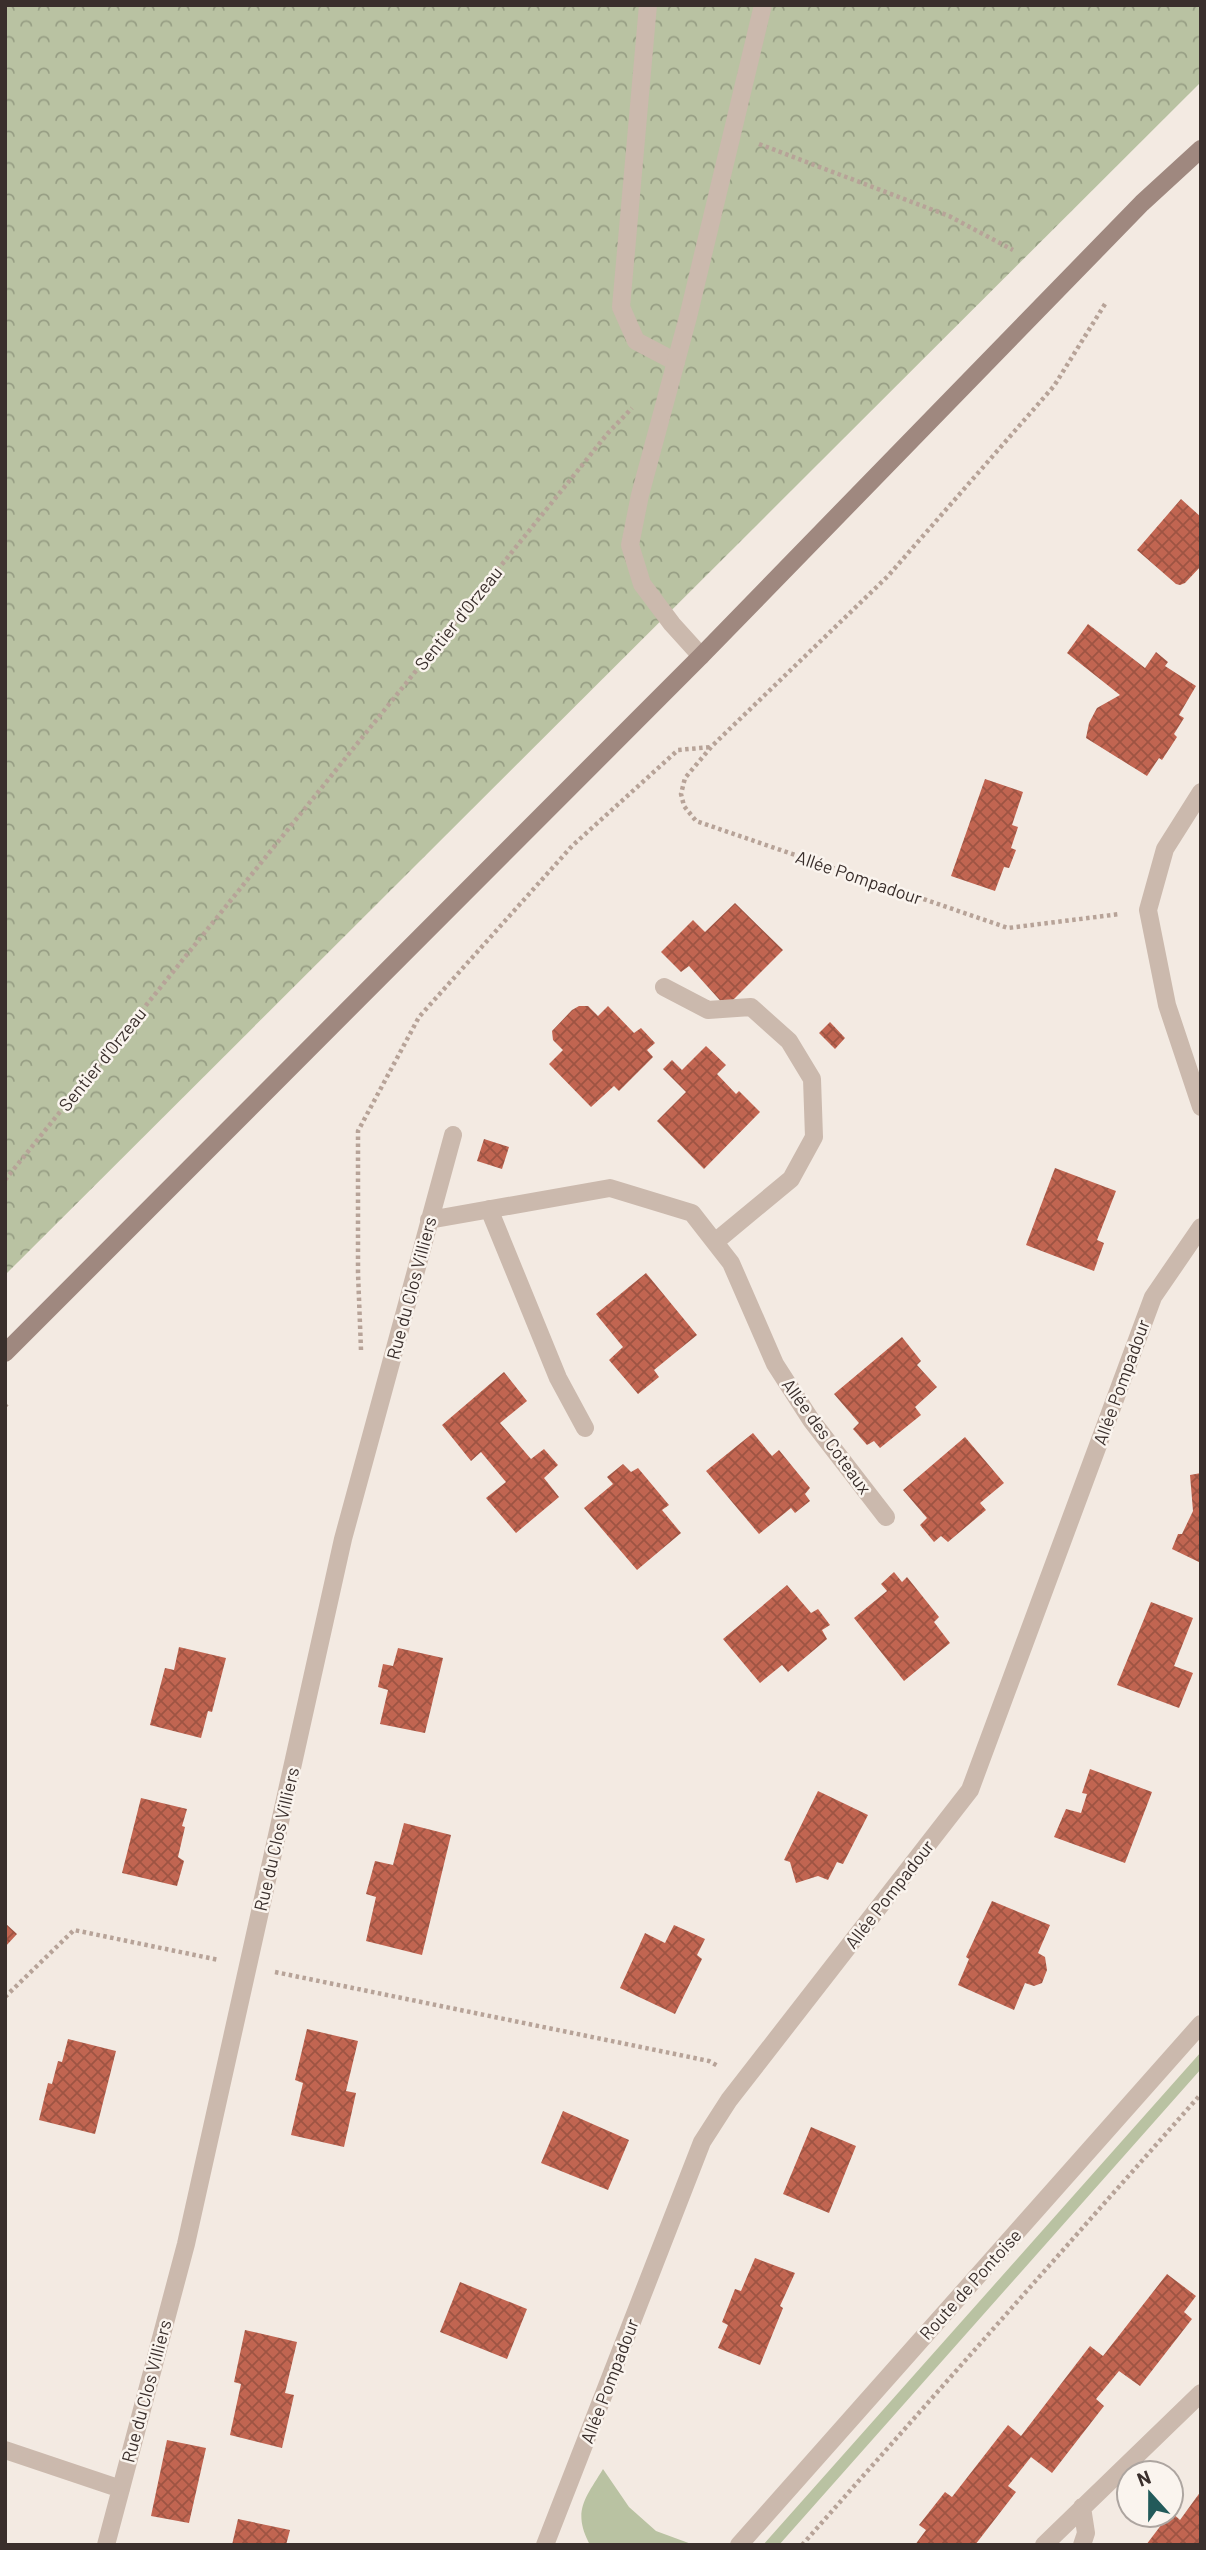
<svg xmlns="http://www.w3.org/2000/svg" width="1206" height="2550" font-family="Barlow,sans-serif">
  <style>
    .grass { fill: #b9c2a2 }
    .forest { fill: url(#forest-crowns) }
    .building { fill: url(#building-cross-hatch) }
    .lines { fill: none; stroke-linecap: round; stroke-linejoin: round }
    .path { stroke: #b7a398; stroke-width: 4.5; stroke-dasharray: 3.5 3.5; stroke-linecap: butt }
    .service { stroke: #cbb9ad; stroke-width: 18 }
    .minor { stroke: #cbb9ad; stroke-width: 18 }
    .secondary { stroke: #9f887f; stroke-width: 18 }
    .labels { text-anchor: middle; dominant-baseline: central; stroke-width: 5; stroke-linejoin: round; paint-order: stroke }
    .street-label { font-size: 18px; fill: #3a2f2c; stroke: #faf4ee }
  </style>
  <defs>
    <pattern id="forest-crowns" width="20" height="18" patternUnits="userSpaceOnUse" patternTransform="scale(1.75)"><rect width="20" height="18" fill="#b9c2a2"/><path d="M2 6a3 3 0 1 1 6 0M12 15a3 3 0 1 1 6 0" fill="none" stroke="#979e84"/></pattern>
    <pattern id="building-cross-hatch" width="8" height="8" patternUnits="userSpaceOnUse" patternTransform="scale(1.75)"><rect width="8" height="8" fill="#c16551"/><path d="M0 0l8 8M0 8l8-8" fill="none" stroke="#9e5443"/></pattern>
  </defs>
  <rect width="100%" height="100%" fill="#f3eae2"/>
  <path class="grass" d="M1201 2052V2069L779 2545H763Z
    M603 2469 629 2507 656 2531 694 2545H590C572 2511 585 2499 603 2469Z"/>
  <path class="forest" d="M5 5H1201V82L5 1275Z"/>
  <path class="building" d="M1181 499 1201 517V566L1185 583 1180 585 1176 584 1137 550Z
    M1088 624 1145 668 1156 652 1168 662 1165 666 1196 686 1179 715 1184 718 1174 734 1177 737 1162 760 1159 758 1147 776 1086 738 1089 723 1097 708 1120 695 1067 653Z
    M985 779 1023 792 1012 825 1018 827 1011 848 1016 850 1009 868 1004 867 995 891 951 876Z
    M735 903 783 950 726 1007 689 966 681 972 661 952 693 920 705 932Z
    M579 1006H588L598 1016 608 1006 634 1033 641 1028 655 1043 647 1050 653 1057 619 1091 614 1086 591 1107 549 1064 563 1050 553 1040 552 1031 572 1010Z
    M830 1022 845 1038 835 1049 819 1033Z
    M706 1046 726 1065 717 1074 736 1094 739 1091 760 1112 704 1169 657 1121 686 1092 663 1069 672 1060 682 1070Z
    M484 1139 509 1147 502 1169 477 1161Z
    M1055 1168 1116 1191 1097 1240 1104 1243 1094 1271 1026 1245Z
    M646 1273 697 1335 654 1370 659 1377 638 1394 609 1360 623 1347 596 1314Z
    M902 1337 921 1361 917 1365 937 1387 915 1407 921 1415 880 1448 874 1441 867 1445 853 1429 859 1423 834 1394Z
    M504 1372 527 1401 500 1423 531 1459 544 1449 558 1465 544 1478 559 1497 516 1533 486 1498 506 1482 481 1452 471 1461 442 1425Z
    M753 1433 772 1456 779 1450 810 1488 805 1494 810 1501 795 1513 791 1508 759 1534 706 1471Z
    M965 1437 1004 1483 980 1503 986 1510 948 1542 941 1536 934 1542 920 1525 927 1518 903 1490Z
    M623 1464 631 1472 638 1468 669 1505 662 1510 681 1533 637 1570 584 1508 613 1484 607 1477Z
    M1201 1473V1563L1172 1549 1178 1534H1182L1193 1511 1190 1475Z
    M894 1572 902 1582 907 1577 939 1617 934 1622 950 1643 904 1681 854 1618 887 1591 881 1584Z
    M787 1585 811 1613 818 1609 830 1625 822 1630 827 1639 788 1672 782 1665 760 1683 723 1639Z
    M1151 1602 1193 1618 1174 1666 1193 1673 1179 1708 1117 1685Z
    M179 1647 226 1658 212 1712 208 1711 201 1738 150 1725 165 1668 174 1670Z
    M398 1648 443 1658 425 1733 380 1724 388 1690 378 1687 383 1664 393 1666Z
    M1090 1769 1152 1792 1125 1863 1054 1837 1066 1809 1081 1813 1087 1794 1082 1793Z
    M818 1791 868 1815 843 1864 837 1862 828 1880 818 1876 796 1883 790 1862 784 1860Z
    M141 1798 187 1809 182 1826 185 1827 178 1857 184 1861 177 1886 122 1873Z
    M404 1823 451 1835 422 1955 366 1941 376 1897 366 1894 375 1861 393 1865Z
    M992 1901 1050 1925 1038 1953 1045 1957 1047 1970 1042 1983 1034 1986 1025 1983 1014 2010 958 1985 969 1959 966 1957Z
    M5 1923 17 1934 5 1947Z
    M674 1925 705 1939 697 1955 702 1959 675 2014 620 1988 645 1933 665 1943Z
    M307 2029 358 2041 346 2091 356 2093 344 2147 291 2135 303 2083 295 2080Z
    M68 2039 116 2051 95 2134 39 2120 48 2083 52 2084 58 2061 62 2062Z
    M563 2111 629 2140 608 2190 541 2163Z
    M811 2127 856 2146 829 2213 783 2194Z
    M755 2258 795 2273 780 2306 783 2308 760 2365 718 2348 728 2325 722 2322 728 2307 735 2289 741 2291Z
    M1167 2274 1196 2296 1184 2312 1192 2319 1140 2386 1119 2371 1096 2399 1104 2406 1052 2473 1031 2457 1008 2486 1016 2492 975 2545H915L926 2530 919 2525 945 2492 952 2497 1008 2425 1021 2436 1090 2346 1103 2356Z
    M460 2282 527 2309 507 2359 440 2332Z
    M245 2330 297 2342 285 2393 294 2395 282 2448 230 2435 241 2384 234 2382Z
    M167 2440 206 2448 189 2523 151 2516Z
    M1201 2491V2545H1146L1171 2512 1180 2520Z
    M238 2519 290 2530 286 2545H232Z"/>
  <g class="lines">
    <path class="path" d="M759 144 949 216 1013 250
      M1105 304 1054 386 888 576 712 746 685 778 681 794 684 806 696 821 1008 928 1120 914
      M5 1180 608 433 632 408
      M361 1350 358 1273V1131L419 1017 572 846 678 750 711 747
      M5 1406 7 1404
      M275 1972 709 2061 718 2066
      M5 1997 74 1930 219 1960
      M802 2545 1201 2094"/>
    <path class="service" d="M648 5 621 307 636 341 676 362"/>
    <path class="minor" d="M701 656 672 624 642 584 630 545 640 495 688 317 763 5
      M1201 792 1165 849 1148 910 1167 1005 1201 1107
      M664 987 708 1010 751 1007 789 1041 812 1079 814 1137 791 1179 715 1242
      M489 1209 558 1378 585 1428
      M429 1220 610 1188 692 1213 731 1263 775 1364 811 1420 886 1517
      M5 2450 121 2489
      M1082 2507 1086 2533 1082 2545
      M106 2545 186 2244 343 1539 453 1135
      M545 2545 702 2142 729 2100 970 1790 1153 1297 1201 1227
      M739 2545 1201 2024
      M1044 2545 1201 2393"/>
    <path class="secondary" d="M5 1353 701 656 1142 203 1201 149"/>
  </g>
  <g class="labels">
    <g class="street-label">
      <text transform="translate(458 618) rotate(-51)">Sentier d'Orzeau</text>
      <text transform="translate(859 877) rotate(19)">Allée Pompadour</text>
      <text transform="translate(102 1059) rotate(-51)">Sentier d'Orzeau</text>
      <text transform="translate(411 1288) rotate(-75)">Rue du Clos Villiers</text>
      <text transform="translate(1121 1382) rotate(-70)">Allée Pompadour</text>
      <text transform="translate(827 1436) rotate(54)">Allée des Coteaux</text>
      <text transform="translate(276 1839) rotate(-77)">Rue du Clos Villiers</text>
      <text transform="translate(889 1894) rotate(-52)">Allée Pompadour</text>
      <text transform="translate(970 2284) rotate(-48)">Route de Pontoise</text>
      <text transform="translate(609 2381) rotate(-69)">Allée Pompadour</text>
      <text transform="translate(146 2391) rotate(-75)">Rue du Clos Villiers</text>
    </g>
  </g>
  <rect width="1206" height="2550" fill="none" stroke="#3a2f2c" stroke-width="14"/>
  <g transform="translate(1150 2494) rotate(339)"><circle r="33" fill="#faf4ee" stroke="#ada5a0" stroke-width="2"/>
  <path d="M0-5L12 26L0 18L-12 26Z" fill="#225a5a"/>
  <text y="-10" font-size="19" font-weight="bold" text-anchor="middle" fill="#3a2f2c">N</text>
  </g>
</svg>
